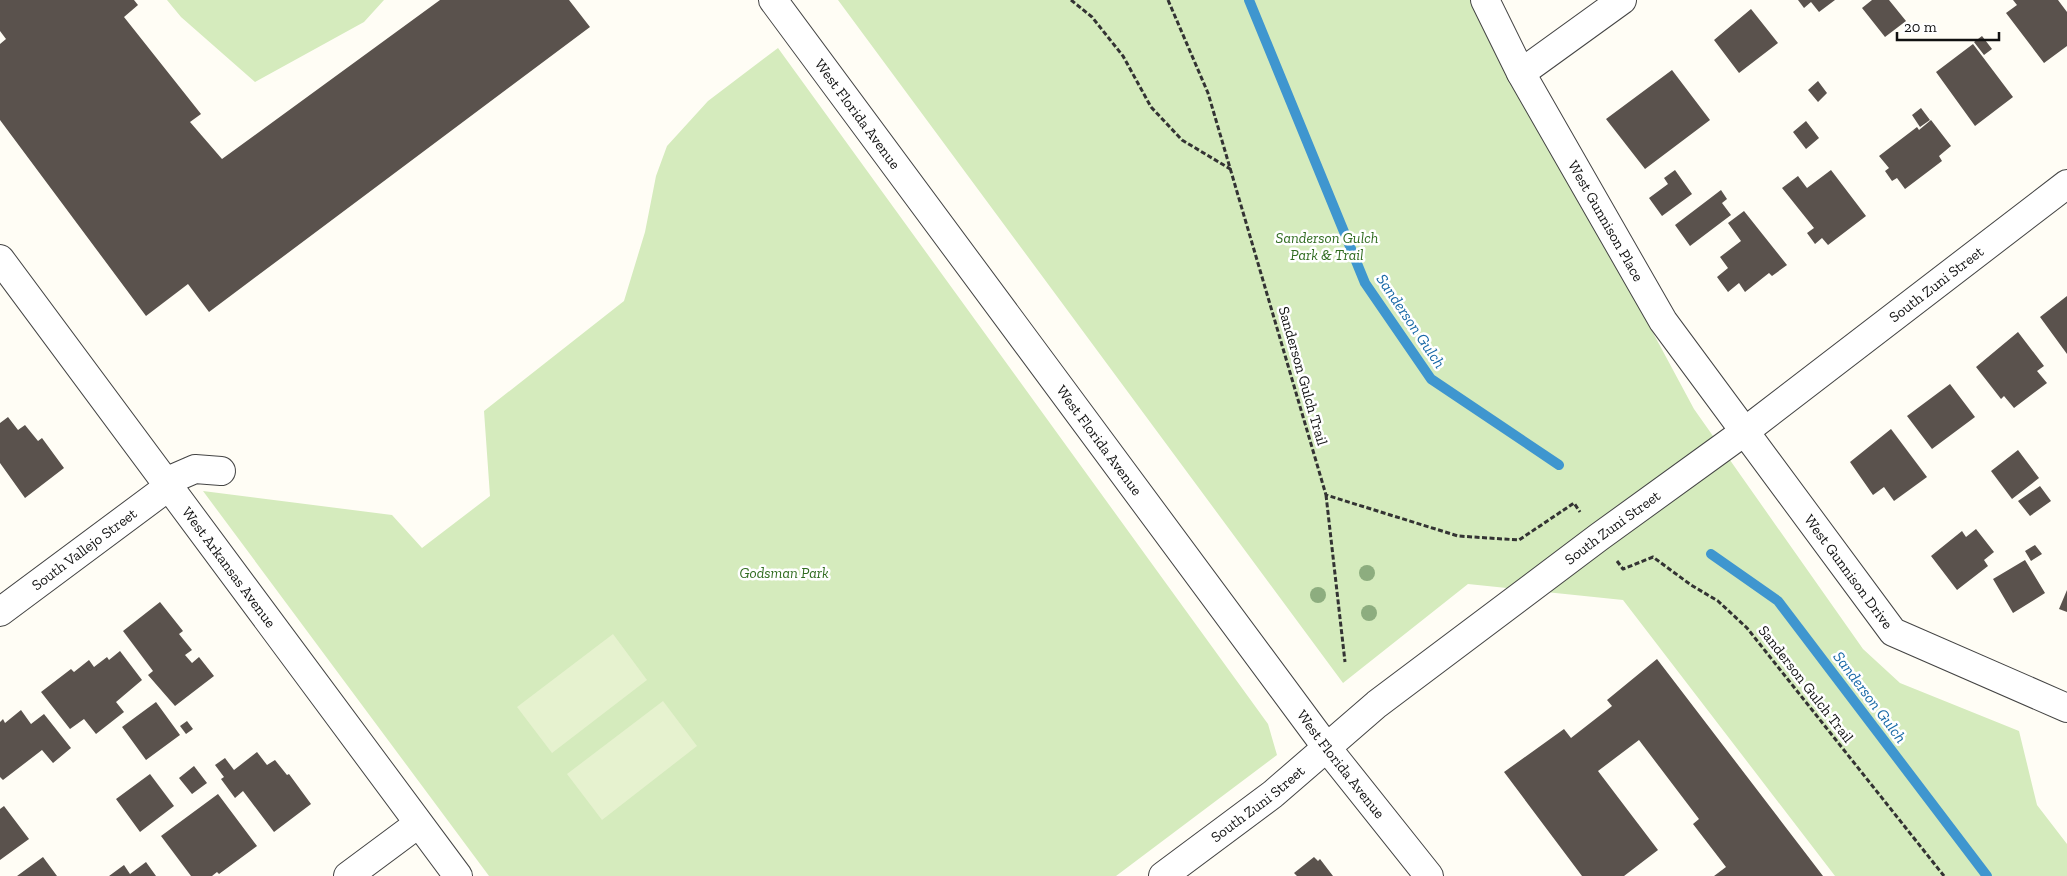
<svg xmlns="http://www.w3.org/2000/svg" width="2067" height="876" font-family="'Zilla Slab',serif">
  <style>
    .green { fill: #d5ebbd }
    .pitch { fill: #e6f2cf }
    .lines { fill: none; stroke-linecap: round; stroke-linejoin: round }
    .stream { stroke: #3f96cf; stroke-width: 10 }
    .building { fill: #5a524d }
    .minor-casing { stroke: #444; stroke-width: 30 }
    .path { stroke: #333; stroke-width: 3; stroke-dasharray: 5 2.5; stroke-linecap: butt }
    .minor { stroke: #fff; stroke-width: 28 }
    .tree { fill: #8dad7f }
    .labels { text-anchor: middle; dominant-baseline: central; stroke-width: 5; stroke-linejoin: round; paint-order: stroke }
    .street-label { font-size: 15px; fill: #111; stroke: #fff }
    .park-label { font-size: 15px; font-style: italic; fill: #2f6b1f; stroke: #fff }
    .water-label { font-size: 16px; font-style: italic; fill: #1768a6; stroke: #fff }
  </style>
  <rect width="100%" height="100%" fill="#fffdf5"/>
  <path class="green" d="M167 0H384L364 22 255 82 181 17Z
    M838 0H1474L1694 409 1863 649 1900 683 2019 731 2037 805 2067 844V876H1835L1623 600 1468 584 1343 683Z
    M778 48 1268 724 1277 755 1116 876H489L203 491 392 515 422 548 490 496 484 411 624 301 645 232 656 176 667 146 708 101Z"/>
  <path class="pitch" d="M613 634 647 680 552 753 517 707Z
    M663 701 697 746 602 820 567 774Z"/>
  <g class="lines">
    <path class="stream" d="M1249 0 1365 283 1431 379 1559 465
      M1711 554 1778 601 1987 876"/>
  </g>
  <path class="building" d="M0 0H134L138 5 124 17 201 114 190 122 222 159 440 0H569L590 27 209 312 188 284 146 316 0 120V44L6 39 0 31Z
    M1798 0H1835L1819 12 1811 2 1804 8Z
    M1872 0H1889L1906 21 1885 37 1862 8Z
    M2013 0H2058L2067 12V46L2044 63 2006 13 2017 5Z
    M1751 9 1778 43 1739 73 1714 40Z
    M1982 36 1992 49 1984 55 1974 42Z
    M1973 44 2013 97 1975 126 1936 72Z
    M1672 70 1710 120 1645 169 1606 119Z
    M1818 81 1827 93 1818 102 1808 90Z
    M1921 108 1930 120 1920 127 1912 115Z
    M1931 120 1951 146 1939 156 1942 161 1905 189 1897 178 1892 181 1885 171 1889 168 1879 156 1917 127 1919 130Z
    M1806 121 1819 138 1806 149 1793 132Z
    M1675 170 1692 194 1662 216 1649 198 1668 184 1664 178Z
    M1831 170 1866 216 1828 245 1822 238 1815 244 1807 233 1814 228 1782 188 1798 176 1807 188Z
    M1721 190 1727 199 1722 203 1731 215 1690 246 1675 225Z
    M1744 211 1787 265 1772 276 1769 273 1745 292 1739 283 1728 292 1717 277 1728 268 1720 257 1741 241 1728 223Z
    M2067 296V354L2040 317Z
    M2018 332 2044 366 2037 371 2047 383 2014 408 2004 396 2001 399 1976 367Z
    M1950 384 1975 417 1932 449 1907 416Z
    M8 417 18 430 25 425 38 441 42 438 64 468 25 498 0 463V423Z
    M1891 429 1927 477 1894 501 1884 487 1873 495 1850 462Z
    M2018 450 2039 478 2012 499 1991 471Z
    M2040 486 2051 501 2030 516 2018 501Z
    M1976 529 1994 552 1984 560 1988 566 1957 590 1931 556 1962 531 1966 537Z
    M2035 545 2042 554 2031 561 2025 551Z
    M2025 560 2045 593 2013 613 1993 579Z
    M2067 590V612L2059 609Z
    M160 602 183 631 179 634 192 650 185 655 192 663 199 657 214 676 175 706 148 675 153 671 123 631Z
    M120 651 142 680 116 702 124 712 96 734 84 719 70 729 41 692 71 669 74 672 89 660 94 667 107 657 109 660Z
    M1657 659 1823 876H1714L1726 867 1693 824 1699 819 1639 740 1598 771 1658 850 1624 876H1582L1504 772 1564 729 1571 738 1612 706 1607 700Z
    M156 702 180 735 146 760 122 727Z
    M21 710 31 724 44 714 71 748 53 763 42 750 3 780 0 777V722L3 719 5 723Z
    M187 721 193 729 186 734 180 726Z
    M257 752 267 765 275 760 287 775 289 774 311 804 274 832 243 791 235 798 221 779 224 777 215 765 225 758 234 770Z
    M194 766 207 783 192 794 179 778Z
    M150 774 174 806 140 832 116 799Z
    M218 794 257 846 219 874 217 872 212 876H191L161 836Z
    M4 806 29 839 0 860V809Z
    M43 857 57 876H17Z
    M1314 857 1318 861 1320 859 1333 876H1297L1294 873Z
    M146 862 156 876H109L124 865 130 874Z"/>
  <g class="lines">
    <g class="minor-casing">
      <g id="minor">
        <path id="s1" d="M773 0 1327 748 1429 876"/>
        <path id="s2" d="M1485 0 1521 73 1663 321 1893 632 2067 708"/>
        <path d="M1521 73 1622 0"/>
        <path id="s3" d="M0 259 458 876"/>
        <path d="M165 482 195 469 221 471"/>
        <path id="s4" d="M0 612 168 487"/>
        <path d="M348 876 418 824"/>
        <path id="s5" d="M1163 876 1273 794 1377 704 1599 537 1744 432 2067 184"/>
      </g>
    </g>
    <path class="path" d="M1071 0 1092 17 1123 56 1151 107 1182 140 1232 170
      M1168 0 1208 93 1326 495 1458 536 1519 540 1574 503 1580 512
      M1326 495 1345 662
      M1617 561 1623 569 1653 557 1691 585 1718 601 1747 628 1944 876"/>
    <use href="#minor" class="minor"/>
  </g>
  <g class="tree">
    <circle cx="1367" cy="573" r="8"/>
    <circle cx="1318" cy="595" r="8"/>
    <circle cx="1369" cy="613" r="8"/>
  </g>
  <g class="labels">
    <g class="street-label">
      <text stroke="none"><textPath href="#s1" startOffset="142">West Florida Avenue</textPath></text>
      <text stroke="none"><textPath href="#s2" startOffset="252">West Gunnison Place</textPath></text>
      <text stroke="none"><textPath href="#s5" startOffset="974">South Zuni Street</textPath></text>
      <text transform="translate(1303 376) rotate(74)">Sanderson Gulch Trail</text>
      <text stroke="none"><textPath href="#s1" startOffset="548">West Florida Avenue</textPath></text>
      <text stroke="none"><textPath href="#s5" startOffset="569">South Zuni Street</textPath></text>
      <text stroke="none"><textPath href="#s4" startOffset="105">South Vallejo Street</textPath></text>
      <text stroke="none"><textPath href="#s3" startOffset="384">West Arkansas Avenue</textPath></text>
      <text stroke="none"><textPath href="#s2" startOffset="679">West Gunnison Drive</textPath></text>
      <text transform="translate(1806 684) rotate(52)">Sanderson Gulch Trail</text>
      <text stroke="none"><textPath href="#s1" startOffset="952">West Florida Avenue</textPath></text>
      <text stroke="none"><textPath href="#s5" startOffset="119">South Zuni Street</textPath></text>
    </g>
    <g class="park-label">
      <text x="1327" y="238">Sanderson Gulch<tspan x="1327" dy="17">Park &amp; Trail</tspan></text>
      <text x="784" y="573">Godsman Park</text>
    </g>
    <g class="water-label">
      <text transform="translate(1411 321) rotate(56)">Sanderson Gulch</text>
      <text transform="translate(1870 697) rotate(53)">Sanderson Gulch</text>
    </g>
  </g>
  <path d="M1897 32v8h102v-8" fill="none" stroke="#111111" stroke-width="2.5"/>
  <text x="1904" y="32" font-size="15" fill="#111111" stroke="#ffffff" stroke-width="4" paint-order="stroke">20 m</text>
</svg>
